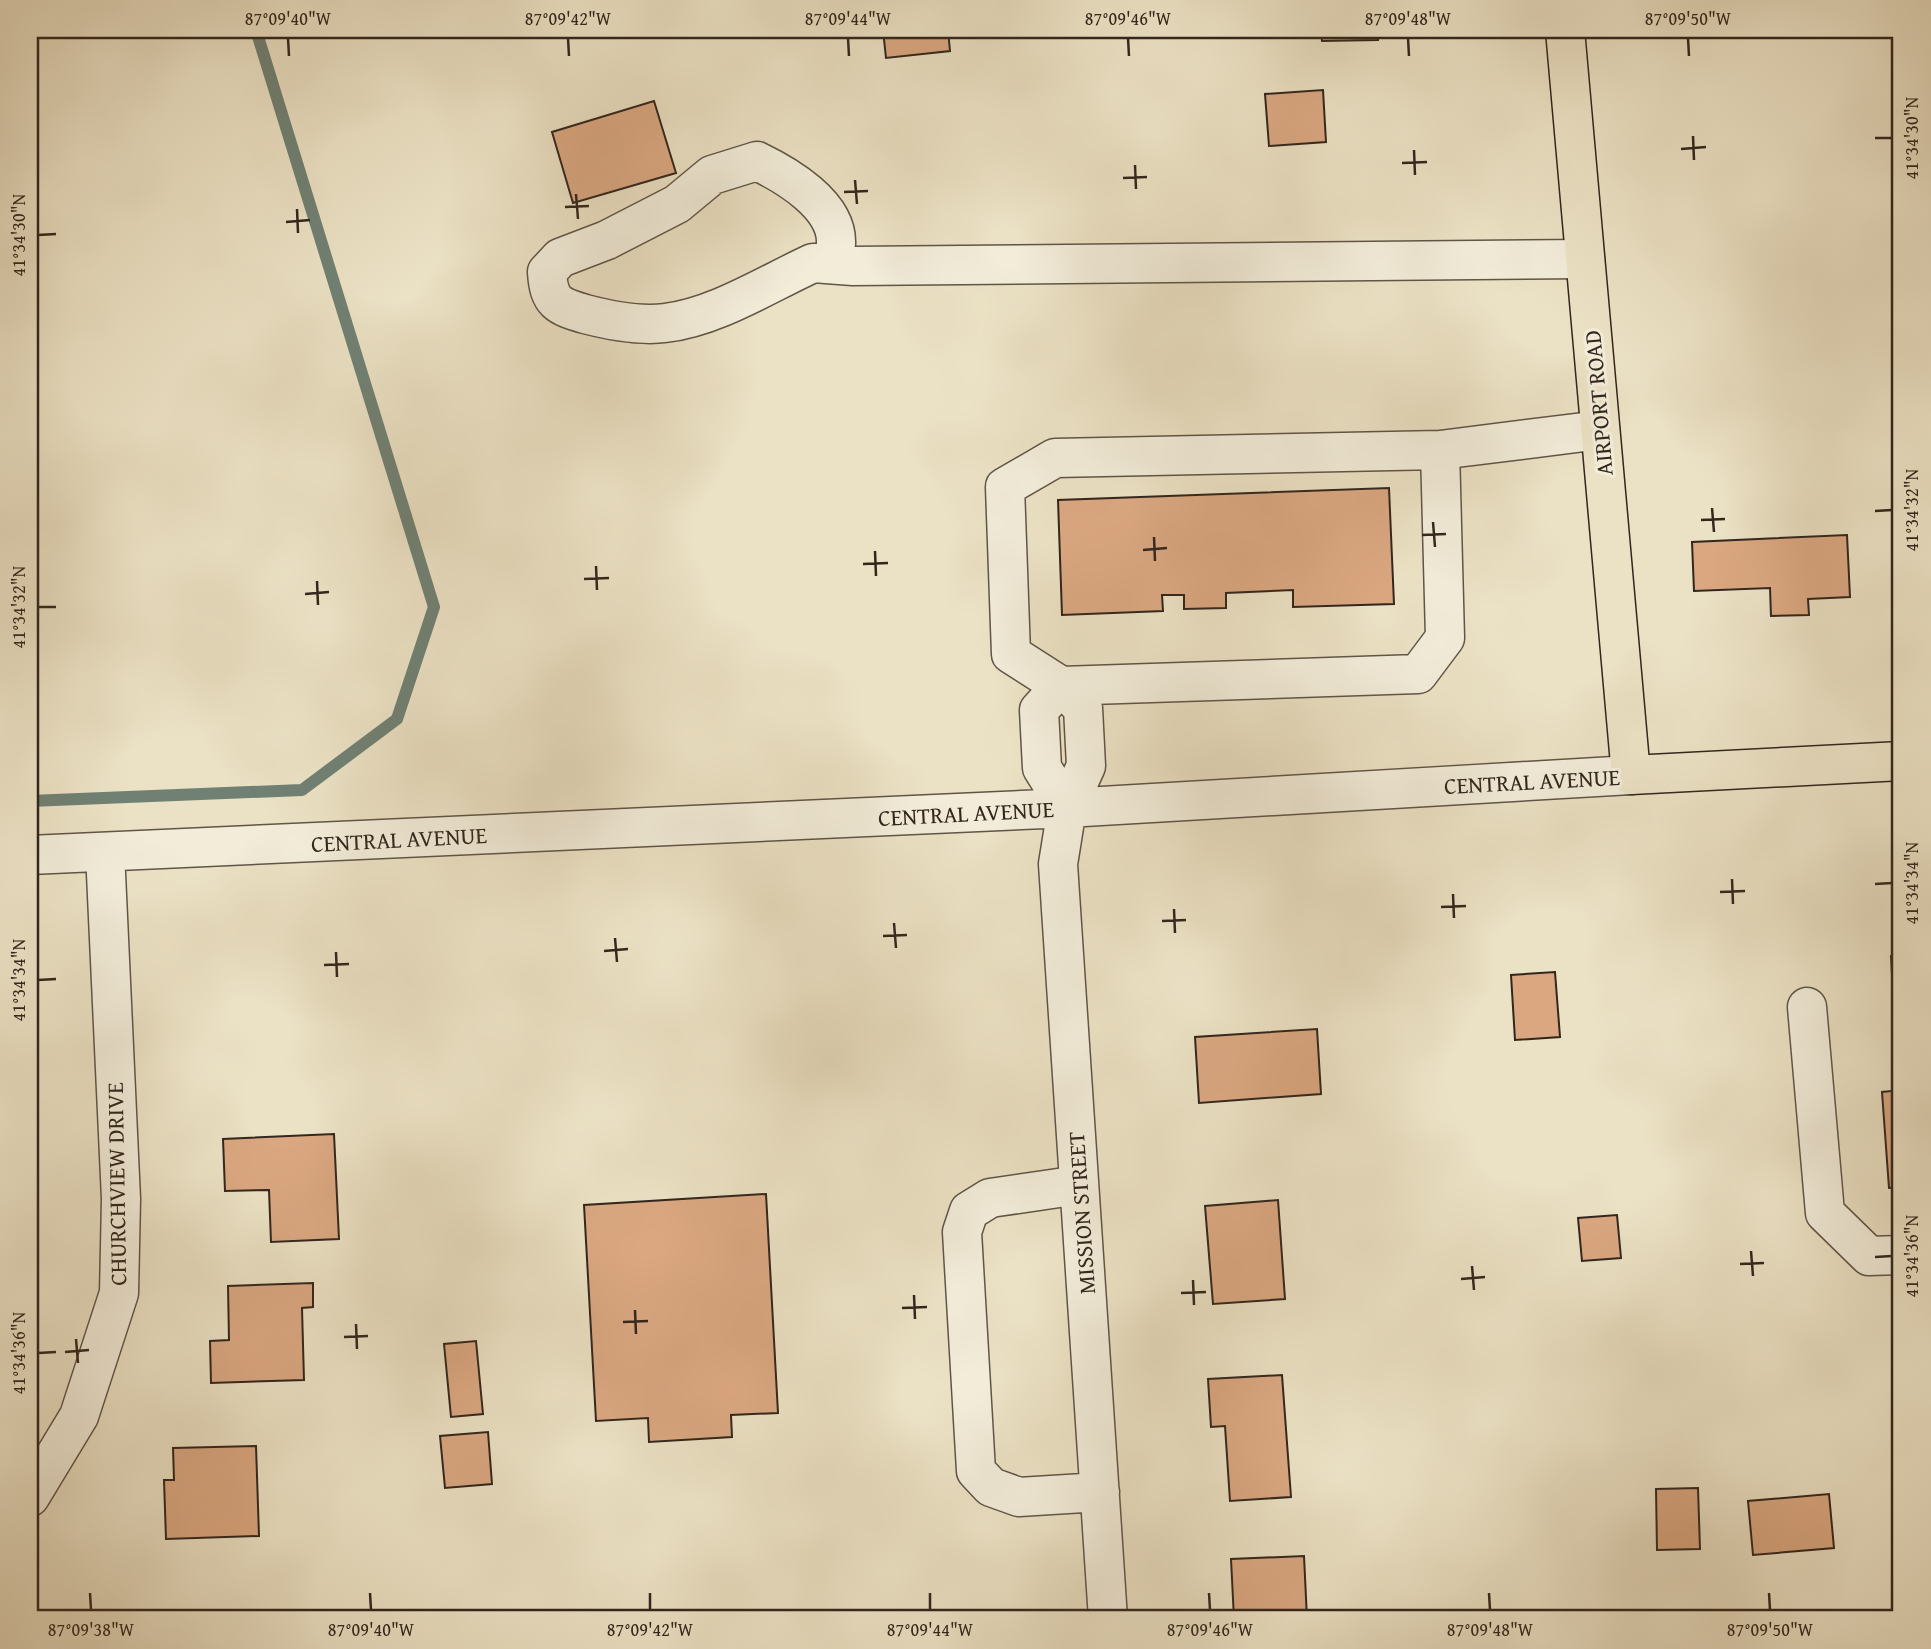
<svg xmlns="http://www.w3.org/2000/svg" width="1931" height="1649" font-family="'Gentium Book Plus',serif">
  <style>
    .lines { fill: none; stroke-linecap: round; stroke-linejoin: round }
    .stream { stroke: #708174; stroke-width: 12 }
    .building { fill: #daa781; stroke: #32261d; stroke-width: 2 }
    .minor-casing { stroke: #605547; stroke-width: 41 }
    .major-casing { stroke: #32261d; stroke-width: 41 }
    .minor { stroke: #f2ecd9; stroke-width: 38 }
    .major { stroke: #ebe1c4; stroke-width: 38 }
    .ticks { fill: none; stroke: #32261d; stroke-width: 2.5 }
    .labels { text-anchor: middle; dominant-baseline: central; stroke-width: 6; stroke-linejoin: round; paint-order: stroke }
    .street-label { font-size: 23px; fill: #32261d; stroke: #f2ecd9 }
    .neatline { fill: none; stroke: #32261d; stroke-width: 2.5 }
    .ticks-label { font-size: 18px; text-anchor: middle; fill: #32261d }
  </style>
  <rect width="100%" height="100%" fill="#ebe1c4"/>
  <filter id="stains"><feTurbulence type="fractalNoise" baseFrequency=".00286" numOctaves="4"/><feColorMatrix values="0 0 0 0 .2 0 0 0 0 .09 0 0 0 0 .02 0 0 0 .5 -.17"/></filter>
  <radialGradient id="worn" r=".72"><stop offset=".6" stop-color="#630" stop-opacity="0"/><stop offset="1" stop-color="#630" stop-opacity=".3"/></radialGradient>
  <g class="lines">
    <path class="stream" d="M30 801 302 790 397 719 434 607 256 30"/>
  </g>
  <path class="building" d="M883 30H948L950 51 886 58Z
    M1321 30H1378V40L1322 41Z
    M1323 90 1326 142 1269 146 1265 94Z
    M654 101 676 173 573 203 552 132Z
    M1389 488 1394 604 1293 607V590L1226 593V608L1184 609V595H1162L1163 611 1062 615 1058 500Z
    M1847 535 1850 597 1808 599 1809 615 1771 616 1770 588 1694 591 1692 542Z
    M1891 956H1901V1030H1895Z
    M1555 972 1560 1037 1515 1040 1511 975Z
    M1317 1029 1321 1094 1199 1103 1195 1037Z
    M1901 1090V1187L1889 1188 1882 1092Z
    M334 1134 339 1239 271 1242 269 1190 225 1191 223 1139Z
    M30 1141H34L36 1193H30Z
    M766 1194 778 1413 731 1415 732 1437 649 1442 648 1418 596 1421 584 1205Z
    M1278 1200 1285 1299 1213 1304 1205 1206Z
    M1617 1215 1621 1258 1582 1261 1578 1218Z
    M313 1283V1307L302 1308 304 1380 211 1383 210 1341 229 1340 228 1286Z
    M476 1341 483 1414 451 1417 444 1344Z
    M1282 1375 1291 1497 1230 1501 1225 1426 1211 1427 1208 1379Z
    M488 1432 492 1484 445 1488 440 1436Z
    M256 1446 259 1536 166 1539 164 1480H174L173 1448Z
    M1698 1488 1700 1549 1657 1550 1656 1489Z
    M1829 1494 1834 1548 1753 1555 1748 1501Z
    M1304 1556 1307 1619H1234L1231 1559Z"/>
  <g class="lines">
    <g class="minor-casing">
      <path id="minor" d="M828 264C831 258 836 250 836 244 838 205 786 175 757 161L712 175 677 204 607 240 560 258 547 272C549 303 558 306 585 314 608 320 641 326 665 323 716 317 767 284 813 263L853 266 1585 259
        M1067 808 1042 768 1039 710 1061 686 1418 674 1445 638 1440 450
        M30 855 1067 808 1631 775
        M1807 1007 1825 1213 1869 1256 1901 1255
        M1079 1185 990 1198 969 1211 962 1232 976 1471 991 1487 1019 1497 1100 1492
        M30 1497 79 1416 119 1293 121 1199 105 852
        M1108 1619 1058 864 1067 808 1086 766 1083 708 1061 686 1011 654 1005 487 1055 458 1440 450 1600 430"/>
    </g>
    <g class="major-casing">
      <path id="major" d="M1565 30 1631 775 1901 761"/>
    </g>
    <use href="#minor" class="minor"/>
    <use href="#major" class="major"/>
  </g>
  <path class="ticks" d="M288 38 289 56M568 38 569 56M848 38 849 56M1128 38 1129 56M1408 38 1409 56M1688 38 1689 56M1693 136 1694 160M1875 138H1892M1681 149 1706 147M1414 150 1415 175M1402 163 1427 162M1135 165 1136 189M1123 178 1147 177M855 180 857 204M844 192 868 191M576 194 578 219M565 207 589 206M297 209 298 233M286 222 310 220M38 235 56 234M1712 508 1714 532M1875 511 1892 510M1701 520 1725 519M1433 522 1435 547M1422 535 1446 534M1154 537 1155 561M1143 550 1167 548M875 551 876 576M863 564 888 563M596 566 597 590M584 579 609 578M317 581 318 605M305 594 329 592M38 607H56M1732 879 1733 904M1875 884 1892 883M1720 892 1745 891M1453 894 1454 918M1441 907 1466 906M1174 909 1175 933M1162 921 1186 920M894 923 896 948M883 936 907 935M615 938 617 962M604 951 628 949M336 952 337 977M324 965 349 964M38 980 56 979M1751 1251 1753 1276M1875 1257 1892 1256M1740 1264 1764 1263M1472 1266 1474 1290M1461 1279 1485 1277M1193 1280 1194 1305M1181 1293 1206 1292M914 1295 915 1319M902 1308 927 1307M635 1310 636 1334M623 1322 648 1321M356 1324 357 1349M344 1337 368 1336M76 1339 78 1363M65 1352 89 1350M38 1353 56 1352M90 1593 91 1610M370 1593 371 1610M650 1593V1610M930 1593V1610M1209 1593 1210 1610M1489 1593 1490 1610M1769 1593 1770 1610"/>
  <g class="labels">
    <g class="street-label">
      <text transform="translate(1598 403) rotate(-95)">AIRPORT ROAD</text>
      <text transform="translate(1532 781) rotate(-3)">CENTRAL AVENUE</text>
      <text transform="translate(966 813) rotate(-3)">CENTRAL AVENUE</text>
      <text transform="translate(399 839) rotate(-3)">CENTRAL AVENUE</text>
      <text transform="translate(116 1184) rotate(-91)">CHURCHVIEW DRIVE</text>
      <text transform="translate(1081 1213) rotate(-94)">MISSION STREET</text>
    </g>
  </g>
  <rect width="1931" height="1649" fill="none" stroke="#ebe1c4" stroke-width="77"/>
  <rect x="38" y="38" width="1854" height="1572" class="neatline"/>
  <g class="ticks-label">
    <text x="288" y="25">87°09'40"W</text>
    <text x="568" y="25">87°09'42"W</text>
    <text x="848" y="25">87°09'44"W</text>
    <text x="1128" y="25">87°09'46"W</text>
    <text x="1408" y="25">87°09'48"W</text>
    <text x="1688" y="25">87°09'50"W</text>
    <text transform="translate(1912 138) rotate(-90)" y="6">41°34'30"N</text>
    <text transform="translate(19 235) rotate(-90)" y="6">41°34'30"N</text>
    <text transform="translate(1912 510) rotate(-90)" y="6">41°34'32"N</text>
    <text transform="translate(19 607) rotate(-90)" y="6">41°34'32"N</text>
    <text transform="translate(1912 883) rotate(-90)" y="6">41°34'34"N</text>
    <text transform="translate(19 980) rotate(-90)" y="6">41°34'34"N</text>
    <text transform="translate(1912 1256) rotate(-90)" y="6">41°34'36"N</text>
    <text transform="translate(19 1353) rotate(-90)" y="6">41°34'36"N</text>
    <text x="91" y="1636">87°09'38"W</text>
    <text x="371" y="1636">87°09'40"W</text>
    <text x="650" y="1636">87°09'42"W</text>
    <text x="930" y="1636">87°09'44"W</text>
    <text x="1210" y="1636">87°09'46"W</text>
    <text x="1490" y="1636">87°09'48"W</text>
    <text x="1770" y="1636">87°09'50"W</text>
  </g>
  <rect width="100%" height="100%" filter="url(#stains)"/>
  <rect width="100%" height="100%" fill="url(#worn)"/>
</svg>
